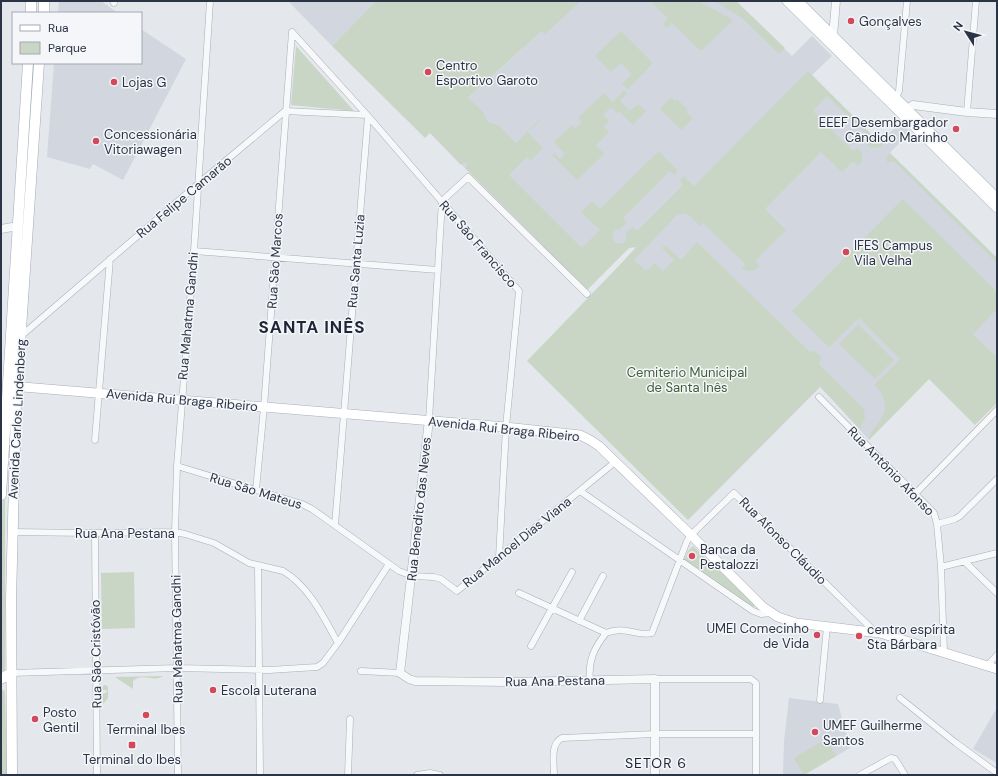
<svg xmlns="http://www.w3.org/2000/svg" width="998" height="776" font-family="'DM Sans',sans-serif">
  <style>
    .built { fill: #d2d6de }
    .green { fill: #c9d6c5 }
    .lines { fill: none; stroke-linecap: round; stroke-linejoin: round }
    .minor-casing { stroke: #a9aeb7; stroke-width: 7 }
    .tertiary-casing { stroke: #a9aeb7; stroke-width: 9 }
    .secondary-casing { stroke: #a9aeb7; stroke-width: 10 }
    .primary-casing { stroke: #a3abb8; stroke-width: 11 }
    .minor { stroke: #f7f8fa; stroke-width: 6 }
    .tertiary { stroke: #f7f8fa; stroke-width: 8 }
    .secondary { stroke: #fff; stroke-width: 9 }
    .primary { stroke: #fff; stroke-width: 10 }
    .poi-dot { fill: #d1495b; stroke: #f4f6f9; stroke-width: 1.5 }
    .labels { text-anchor: middle; dominant-baseline: central; stroke-width: 3; stroke-linejoin: round; paint-order: stroke }
    .poi-label { font-size: 13px; fill: #2b3445; stroke: #f4f6f9; text-anchor: start }
    .street-label { font-size: 13px; fill: #2b3445; stroke: #f4f6f9 }
    .park-label { font-size: 13px; fill: #3f6138; stroke: #f4f6f9 }
    .neighbourhood-label { font-size: 14px; letter-spacing: 1px; fill: #1d2536; stroke: #f4f6f9 }
    .district-label { font-size: 17px; font-weight: bold; letter-spacing: 1px; fill: #1d2536; stroke: #f4f6f9 }
  </style>
  <rect width="100%" height="100%" fill="#e4e7ec"/>
  <path class="built" d="M59 1H101L118 13H58Z
    M288 1H376L332 46Z
    M575 1H736L792 56 812 36 832 56 812 75 880 143 900 122 910 131 890 153 997 258V357L973 334 869 440 820 386 655 287 626 258 637 246 629 248 587 290 430 133Z
    M141 29 186 59 123 180 93 164 90 169 47 157 54 63H141Z
    M789 698 838 704 850 748 804 775H783L784 741Z
    M995 711 997 712V763L973 749Z"/>
  <path class="green" d="M376 1H581L545 34 542 31 468 98 482 111 487 120 490 123 498 125 516 143 540 119 541 120 528 132 543 148 531 160 527 157 509 175 582 248 600 230 581 212 592 201 600 209 659 151 678 171 674 175 670 171 623 218 627 222 620 229 614 231 612 238 616 243 623 244 626 240V234L632 227 637 231 683 185 680 180 684 176 694 186 808 71 882 145C875 151 869 147 863 142L868 135 827 96 813 111 853 151 857 148C864 153 864 160 858 166L853 161 842 172 821 152 765 209 786 230 755 261 760 266 755 270 748 271 742 268 745 264 703 223 700 226 689 215 684 213 677 215 634 260 646 271 655 263 663 271 674 260 662 248 665 245 681 260 697 242 811 353 814 350 821 357 819 364 864 409 865 418 860 429 820 387 688 520 527 361 637 247 629 248 587 290 465 168 468 165 464 162 461 165 430 133 425 138 332 46Z
    M650 1H698L733 20 701 51 672 23 667 28 663 24 668 18Z
    M715 1H736L785 48 779 54 742 18Z
    M621 31 653 63 628 89 622 84 632 74 621 63 611 72 595 56Z
    M296 46 354 111 291 105Z
    M624 90 627 93 620 101 630 111 638 104 646 111 633 125 619 111 617 113 611 107 603 115 609 121 604 126 609 132 596 145 604 154 577 180 552 155 554 153 560 159 565 154 554 142 572 125 575 129 582 122 578 118 604 93 613 102Z
    M671 97 675 101 677 99 688 110 686 112 693 118 681 130 660 109Z
    M890 153 997 258V263L894 161 888 163 886 159Z
    M903 199 997 292V309L973 334 997 357V403L975 425 929 379 869 440C870 430 878 425 882 417 889 406 883 393 874 385L900 359 859 318 829 347 792 311Z
    M858 324 894 360 875 379 839 344Z
    M3 478H5V670L1 672V572Z
    M693 546 755 605 752 608 684 561 688 551Z
    M134 572 135 628 102 629 101 573Z
    M163 676C154 683 142 672 133 681V689L115 677Z
    M106 685 108 687V698L103 704 102 694 106 693 107 690H102V686Z
    M1 689 5 691 7 775H1Z
    M826 739 836 756 804 775 794 758Z"/>
  <g class="lines">
    <g class="minor-casing">
      <path id="minor" d="M114 3V1
        M292 32 368 116 519 291 506 427 499 558
        M895 100 899 91 907 1
        M967 112 976 1
        M194 251 438 270
        M21 336 198 184 285 111 367 115
        M819 397 934 513 937 524 941 567 944 651
        M429 420 442 201 468 177 587 294
        M95 440 110 259
        M177 466 302 504 312 509 399 571 412 576 434 577 441 579 457 591 615 462
        M256 490 264 407 292 32
        M580 491 753 611 761 614 770 613
        M915 494 997 410
        M937 524 955 519 960 516 997 479
        M335 525 368 116
        M12 532 88 533 175 532 185 534 214 543 249 563 283 571C309 586 324 618 338 643
        M95 533 97 775
        M964 561 997 593
        M258 566 260 775
        M941 567 997 553
        M519 593 606 633C625 625 637 637 652 633L687 541 691 535 734 493 875 632
        M579 621 603 576
        M531 646 572 572
        M987 666 997 655
        M361 671 400 673
        M11 673 177 668 269 670 317 667 323 663 338 643 389 564
        M655 679H751L756 683V775
        M590 680C588 661 594 648 606 633
        M900 698 956 743 997 773
        M820 700 827 626
        M178 775 175 532 177 466 194 251 210 1
        M348 775 350 719
        M417 775 430 773 440 775
        M554 775C554 764 550 743 562 738L655 734H756
        M860 775 891 758 895 759 905 775"/>
    </g>
    <g class="tertiary-casing">
      <path id="tertiary" d="M833 36 836 1
        M906 114 907 109 913 105 967 112 997 114
        M1 229 18 226
        M429 420 400 673 409 679 415 681 512 682 655 679V775"/>
    </g>
    <g class="secondary-casing">
      <path id="secondary" d="M787 1 997 208
        M798 1 997 198
        M11 386 506 427 580 435 590 440 599 446 691 535 763 607 778 617 796 623 880 633 997 669"/>
    </g>
    <g class="primary-casing">
      <path id="primary" d="M31 13V1
        M44 13V1
        M1 495 28 63
        M1 679 11 673
        M12 775 11 600 16 403 39 63"/>
    </g>
    <use href="#minor" class="minor"/>
    <use href="#tertiary" class="tertiary"/>
    <use href="#secondary" class="secondary"/>
    <use href="#primary" class="primary"/>
  </g>
  <g class="poi-dot">
    <circle cx="851" cy="21" r="4"/>
    <circle cx="428" cy="72" r="4"/>
    <circle cx="114" cy="82" r="4"/>
    <circle cx="956" cy="129" r="4"/>
    <circle cx="96" cy="141" r="4"/>
    <circle cx="846" cy="252" r="4"/>
    <circle cx="692" cy="556" r="4"/>
    <circle cx="817" cy="635" r="4"/>
    <circle cx="859" cy="636" r="4"/>
    <circle cx="213" cy="690" r="4"/>
    <circle cx="146" cy="715" r="4"/>
    <circle cx="35" cy="719" r="4"/>
    <circle cx="815" cy="732" r="4"/>
    <rect x="128" y="741" width="8" height="8" rx="2"/>
  </g>
  <g class="labels">
    <g class="poi-label">
      <text x="859" y="21">Gonçalves</text>
      <text x="436" y="65">Centro<tspan x="436" dy="15">Esportivo Garoto</tspan></text>
      <text x="122" y="82">Lojas G</text>
      <text x="948" y="122" text-anchor="end">EEEF Desembargador<tspan x="948" dy="15">Cândido Marinho</tspan></text>
      <text x="104" y="134">Concessionária<tspan x="104" dy="15">Vitoriawagen</tspan></text>
      <text x="854" y="245">IFES Campus<tspan x="854" dy="15">Vila Velha</tspan></text>
      <text x="700" y="549">Banca da<tspan x="700" dy="15">Pestalozzi</tspan></text>
      <text x="809" y="628" text-anchor="end">UMEI Comecinho<tspan x="809" dy="15">de Vida</tspan></text>
      <text x="867" y="629">centro espírita<tspan x="867" dy="15">Sta Bárbara</tspan></text>
      <text x="221" y="690">Escola Luterana</text>
      <text x="43" y="712">Posto<tspan x="43" dy="15">Gentil</tspan></text>
      <text x="823" y="725">UMEF Guilherme<tspan x="823" dy="15">Santos</tspan></text>
      <text x="146" y="729" text-anchor="middle">Terminal Ibes</text>
      <text x="132" y="759" text-anchor="middle">Terminal do Ibes</text>
    </g>
    <g class="street-label">
      <text transform="translate(184 197) rotate(-40)">Rua Felipe Camarão</text>
      <text transform="translate(478 244) rotate(49)">Rua São Francisco</text>
      <text transform="translate(275 261) rotate(-86)">Rua São Marcos</text>
      <text transform="translate(356 261) rotate(-85)">Rua Santa Luzia</text>
      <text transform="translate(188 316) rotate(-85)">Rua Mahatma Gandhi</text>
      <text transform="translate(182 400) rotate(5)">Avenida Rui Braga Ribeiro</text>
      <text transform="translate(17 419) rotate(-87)">Avenida Carlos Lindenberg</text>
      <text transform="translate(504 429) rotate(6)">Avenida Rui Braga Ribeiro</text>
      <text transform="translate(891 471) rotate(46)">Rua Antônio Afonso</text>
      <text transform="translate(256 491) rotate(17)">Rua São Mateus</text>
      <text transform="translate(419 509) rotate(-84)">Rua Benedito das Neves</text>
      <text x="125" y="533">Rua Ana Pestana</text>
      <text transform="translate(783 541) rotate(45)">Rua Afonso Cláudio</text>
      <text transform="translate(517 542) rotate(-39)">Rua Manoel Dias Viana</text>
      <text transform="translate(177 639) rotate(-91)">Rua Mahatma Gandhi</text>
      <text transform="translate(96 654) rotate(-91)">Rua São Cristóvão</text>
      <text transform="translate(555 681) rotate(-1)">Rua Ana Pestana</text>
    </g>
    <g class="park-label">
      <text x="687" y="372">Cemiterio Municipal<tspan x="687" dy="15">de Santa Inês</tspan></text>
    </g>
    <g class="neighbourhood-label">
      <text x="656" y="763">SETOR 6</text>
    </g>
    <g class="district-label">
      <text x="312" y="327">SANTA INÊS</text>
    </g>
  </g>
  <rect width="998" height="776" fill="none" stroke="#2b3445" stroke-width="4"/>
  <rect x="12" y="12" width="130" height="52" fill="#f4f6f9" stroke="#a4a8b1"/>
  <rect x="20" y="25" width="20" height="6" fill="#ffffff" stroke="#a4a8b1"/>
  <text x="48" y="32" font-size="12" fill="#2b3445">Rua</text>
  <rect x="20" y="42" width="20" height="12" fill="#c9d6c5" stroke="#a4a8b1"/>
  <text x="48" y="52" font-size="12" fill="#2b3445">Parque</text>
  <g transform="translate(966 32) rotate(306)" stroke="#f4f6f9" stroke-width="3" paint-order="stroke">
  <path d="M0-3L7 15L0 10L-7 15Z" fill="#2b3445"/>
  <text y="-6" font-size="11" font-weight="bold" text-anchor="middle" fill="#2b3445">N</text>
  </g>
</svg>
